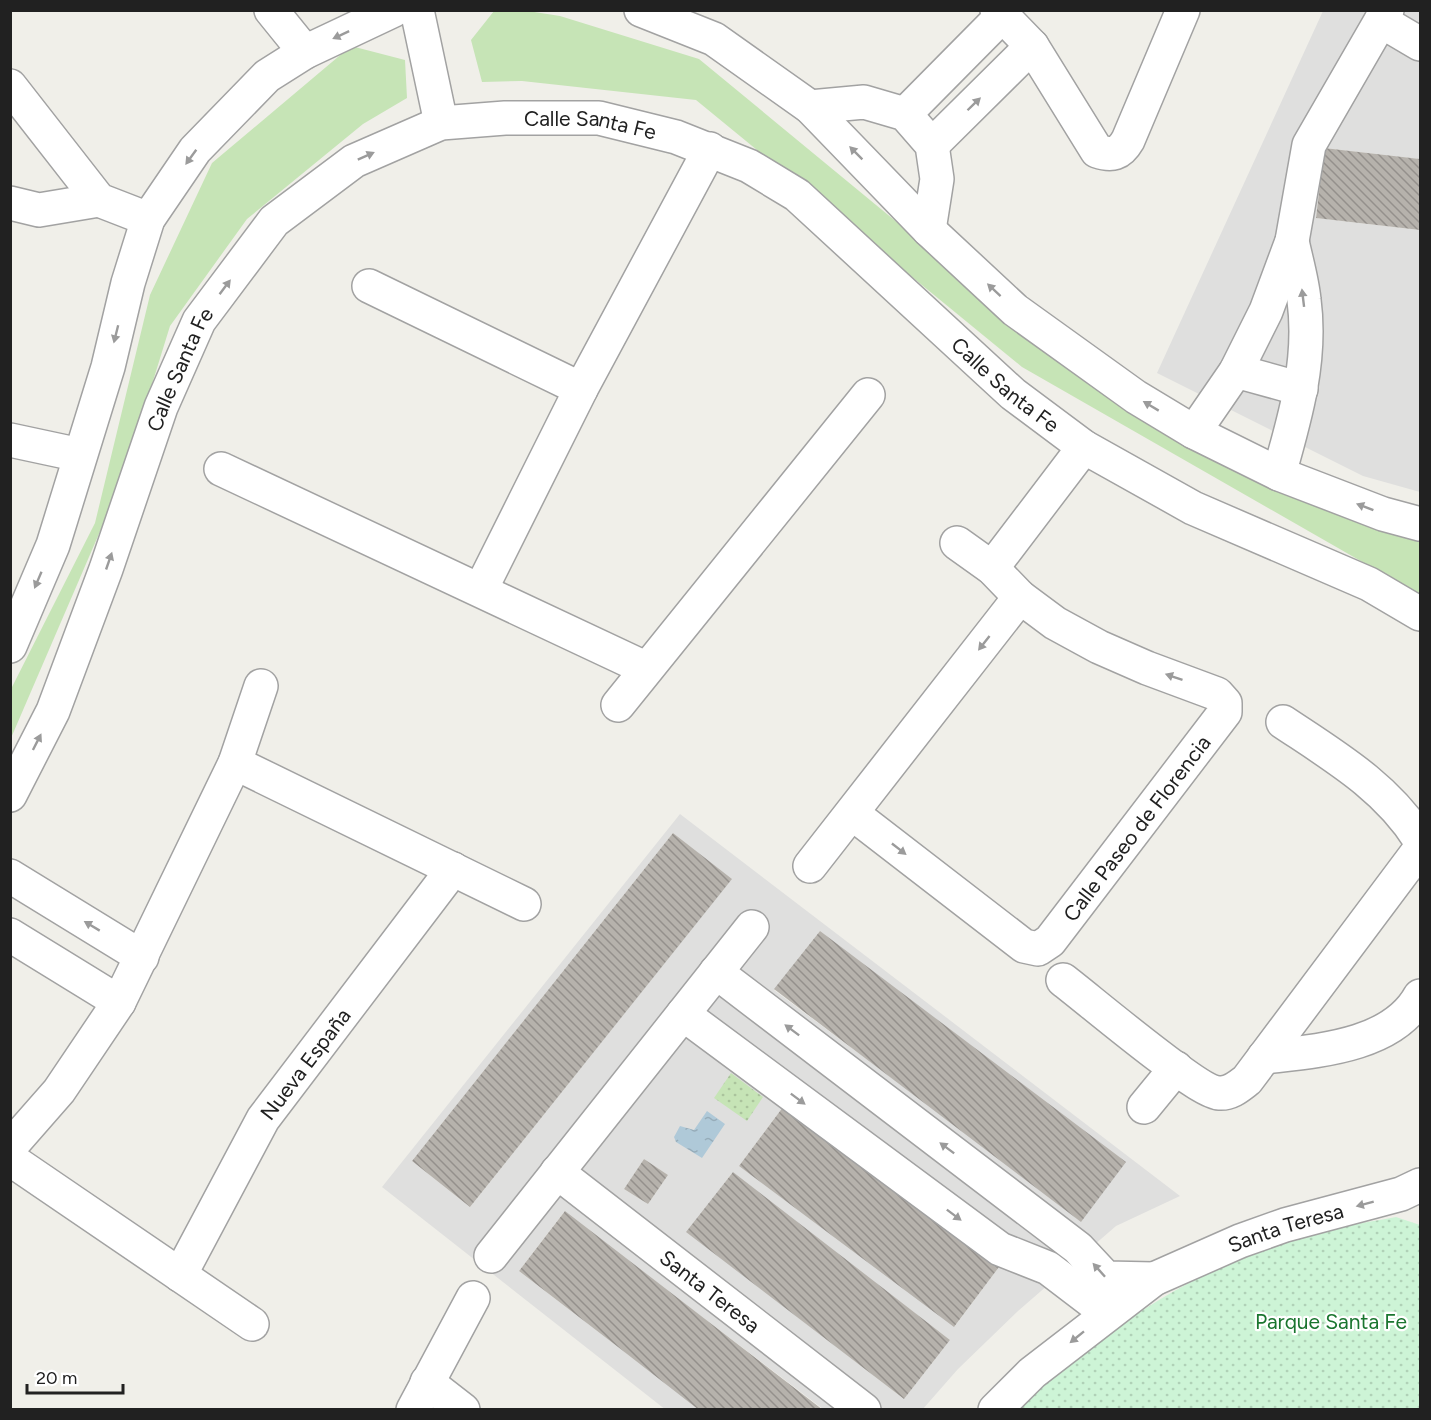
<svg xmlns="http://www.w3.org/2000/svg" width="1431" height="1420" font-family="Figtree,sans-serif">
  <style>
    .residential { fill: #dfdfde; fill-rule: evenodd }
    .grass { fill: url(#grass-dots) }
    .park { fill: url(#park-dots) }
    .garden { fill: #c6e4b6 }
    .water { fill: url(#water-ripples) }
    .building { fill: url(#building-back-hatch) }
    .lines { fill: none; stroke-linecap: round; stroke-linejoin: round }
    .minor-casing { stroke: #a2a2a2; stroke-width: 36 }
    .minor { stroke: #fff; stroke-width: 33 }
    .oneway { fill: #9b9b9b }
    .labels { text-anchor: middle; dominant-baseline: central; stroke-width: 4.5; stroke-linejoin: round; paint-order: stroke }
    .street-label { font-size: 21px; fill: #212121; stroke: #fff }
    .park-label { font-size: 21px; fill: #1a752f; stroke: #fff }
  </style>
  <defs>
    <pattern id="grass-dots" width="8" height="8" patternUnits="userSpaceOnUse" patternTransform="scale(1.5)"><rect width="8" height="8" fill="#c6e4b6"/><path d="M2 2h.1M6 6h.1" fill="none" stroke="#aac39c" stroke-width="1.8" stroke-linecap="round"/></pattern>
    <pattern id="park-dots" width="8" height="8" patternUnits="userSpaceOnUse" patternTransform="scale(1.5)"><rect width="8" height="8" fill="#cdf4d6"/><path d="M2 2h.1M6 6h.1" fill="none" stroke="#b0d1b7" stroke-width="1.8" stroke-linecap="round"/></pattern>
    <pattern id="water-ripples" width="26" height="14" patternUnits="userSpaceOnUse" patternTransform="scale(1.5)"><rect width="26" height="14" fill="#afc9d8"/><path d="M2 4q2-2 4 0t4 0M15 11q2-2 4 0t4 0" fill="none" stroke="#96acb9"/></pattern>
    <pattern id="building-back-hatch" width="6" height="6" patternUnits="userSpaceOnUse" patternTransform="scale(1.5)"><rect width="6" height="6" fill="#b6b2ac"/><path d="M-1 5l2 2M0 0l6 6M5-1l2 2" fill="none" stroke="#94908c"/></pattern>
  </defs>
  <rect width="100%" height="100%" fill="#f0efe9"/>
  <path class="residential" d="M1323 11H1420V159L1324 148 1316 218 1420 230V492L1363 476 1157 373Z
    M680 814 1180 1196 1116 1226 1018 1311 958 1369 922 1410 823 1409 564 1212 519 1271 699 1409 666 1410 382 1187ZM673 833 731 880 470 1207 412 1161ZM820 931 916 1096 774 990ZM783 1107 999 1267 955 1326 739 1166ZM644 1159 668 1175 648 1204 624 1189ZM732 1173 950 1340 904 1399 687 1232Z"/>
  <path class="grass" d="M731 1073 763 1097 747 1121 714 1098Z"/>
  <path class="park" d="M1396 1217 1420 1225V1409L1016 1410C1094 1335 1186 1275 1288 1239 1322 1228 1361 1224 1396 1217Z"/>
  <path class="garden" d="M494 11H528L560 16 699 59 1115 402 1420 530V595L1022 367 696 100 522 81 482 82 471 40Z
    M351 46 405 60 407 98 363 124 247 219 170 326 123 478 11 738V689L95 523 150 295 212 163Z"/>
  <path class="water" d="M707 1111 725 1124 702 1158 676 1142 674 1137 680 1126 694 1130Z"/>
  <path class="building" d="M1324 148 1420 159V230L1316 218Z
    M673 833 732 879 470 1207 412 1161Z
    M820 931 1126 1162 1081 1222 774 989Z
    M783 1107 999 1267 954 1327 739 1166Z
    M644 1159 668 1175 648 1204 624 1189Z
    M733 1172 950 1340 904 1399 686 1232Z
    M565 1211 788 1383 823 1410H699L618 1347 519 1271Z"/>
  <g class="lines">
    <g class="minor-casing">
      <g id="minor">
        <path d="M271 10 305 52"/>
        <path d="M417 10 441 123"/>
        <path d="M641 10 714 39 810 107 929 230 1015 310 1136 397 1194 432 1279 474 1383 514 1420 524"/>
        <path d="M997 10 1032 46 1097 151C1112 156 1120 154 1128 140L1183 10"/>
        <path d="M1381 21 1420 44"/>
        <path d="M10 86 99 200 148 219"/>
        <path d="M810 107 864 102 905 114 932 145 937 179 929 230"/>
        <path d="M905 114 1003 15"/>
        <path d="M932 145 1032 46"/>
        <path d="M10 203 39 210 99 200"/>
        <path d="M369 286 581 389"/>
        <path d="M1236 371 1301 389"/>
        <path d="M1194 432 1236 371 1266 311 1292 241 1309 145 1387 10"/>
        <path d="M10 440 80 455"/>
        <path d="M221 469 645 668"/>
        <path d="M1279 474C1295 418 1312 360 1304 300 1302 280 1296 260 1292 241"/>
        <path d="M992 568 1084 447"/>
        <path d="M481 589 581 389 710 149"/>
        <path d="M10 646 53 545 108 367 128 283 148 219 195 150 267 76 305 52 394 10"/>
        <path d="M618 705 868 395"/>
        <path d="M1283 722C1334 756 1387 787 1420 840"/>
        <path d="M235 763 524 904"/>
        <path id="s1" d="M10 795 53 711 106 569 161 407 199 321 274 221 354 161 441 123 505 118H599L676 137 749 166 797 195 1013 394 1084 447 1193 508 1369 584 1420 614"/>
        <path id="s2" d="M853 814 1024 946 1038 949 1050 941 1225 712V703L1217 694 1147 668 1099 647 1055 623 1020 597 992 568 957 543"/>
        <path d="M810 866 1020 597"/>
        <path d="M10 876 142 957"/>
        <path d="M10 935 119 1002"/>
        <path d="M716 972 1078 1248 1106 1278 1154 1279"/>
        <path d="M1063 980C1087 998 1197 1092 1219 1093 1230 1094 1238 1087 1247 1080L1420 849"/>
        <path d="M683 1014 1000 1249 1048 1268 1107 1313"/>
        <path d="M1264 1057C1315 1051 1392 1047 1420 996"/>
        <path d="M1144 1107 1176 1068"/>
        <path d="M10 1147 59 1091 119 1002 235 763 261 686"/>
        <path d="M10 1159 252 1324"/>
        <path id="s3" d="M557 1172 864 1410"/>
        <path d="M491 1256 752 927"/>
        <path id="s4" d="M180 1275 263 1119 453 869"/>
        <path d="M427 1382 463 1410"/>
        <path d="M413 1410 473 1298"/>
        <path id="s5" d="M995 1410 1032 1373 1154 1279 1240 1241 1285 1225 1401 1194 1420 1185"/>
      </g>
    </g>
    <use href="#minor" class="minor"/>
  </g>
  <defs><path id="oneway-solid" d="M-6-.8H1V-3.2L6.5 0L1 3.2V.8H-6Z" transform="scale(1.5)"/></defs>
  <g class="oneway">
    <use href="#oneway-solid" transform="translate(341 35) rotate(155)"/>
    <use href="#oneway-solid" transform="translate(974 104) rotate(-44)"/>
    <use href="#oneway-solid" transform="translate(856 153) rotate(-135)"/>
    <use href="#oneway-solid" transform="translate(366 156) rotate(-24)"/>
    <use href="#oneway-solid" transform="translate(191 157) rotate(126)"/>
    <use href="#oneway-solid" transform="translate(225 287) rotate(-53)"/>
    <use href="#oneway-solid" transform="translate(994 290) rotate(-137)"/>
    <use href="#oneway-solid" transform="translate(1303 298) rotate(-97)"/>
    <use href="#oneway-solid" transform="translate(116 334) rotate(104)"/>
    <use href="#oneway-solid" transform="translate(1151 406) rotate(-149)"/>
    <use href="#oneway-solid" transform="translate(1365 507) rotate(-159)"/>
    <use href="#oneway-solid" transform="translate(109 561) rotate(-71)"/>
    <use href="#oneway-solid" transform="translate(38 580) rotate(113)"/>
    <use href="#oneway-solid" transform="translate(984 643) rotate(128)"/>
    <use href="#oneway-solid" transform="translate(1174 677) rotate(-161)"/>
    <use href="#oneway-solid" transform="translate(37 742) rotate(-63)"/>
    <use href="#oneway-solid" transform="translate(899 849) rotate(38)"/>
    <use href="#oneway-solid" transform="translate(92 926) rotate(-149)"/>
    <use href="#oneway-solid" transform="translate(792 1030) rotate(-143)"/>
    <use href="#oneway-solid" transform="translate(798 1099) rotate(37)"/>
    <use href="#oneway-solid" transform="translate(947 1148) rotate(-143)"/>
    <use href="#oneway-solid" transform="translate(1365 1204) rotate(165)"/>
    <use href="#oneway-solid" transform="translate(954 1215) rotate(37)"/>
    <use href="#oneway-solid" transform="translate(1099 1270) rotate(-132)"/>
    <use href="#oneway-solid" transform="translate(1077 1337) rotate(141)"/>
  </g>
  <g class="labels">
    <g class="street-label">
      <text stroke="none"><textPath href="#s1" startOffset="981">Calle Santa Fe</textPath></text>
      <text stroke="none"><textPath href="#s1" startOffset="459">Calle Santa Fe</textPath></text>
      <text stroke="none"><textPath href="#s1" startOffset="1485">Calle Santa Fe</textPath></text>
      <text stroke="none"><textPath href="#s2" startOffset="387">Calle Paseo de Florencia</textPath></text>
      <text stroke="none"><textPath href="#s4" startOffset="246">Nueva España</textPath></text>
      <text stroke="none"><textPath href="#s5" startOffset="348">Santa Teresa</textPath></text>
      <text stroke="none"><textPath href="#s3" startOffset="194">Santa Teresa</textPath></text>
    </g>
    <g class="park-label">
      <text x="1331" y="1321">Parque Santa Fe</text>
    </g>
  </g>
  <rect width="1431" height="1420" fill="none" stroke="#212121" stroke-width="24"/>
  <path d="M27 1384v9h96v-9" fill="none" stroke="#212121" stroke-width="3"/>
  <text x="36" y="1384" font-size="18" fill="#212121" stroke="#ffffff" stroke-width="4.5" paint-order="stroke">20 m</text>
</svg>
